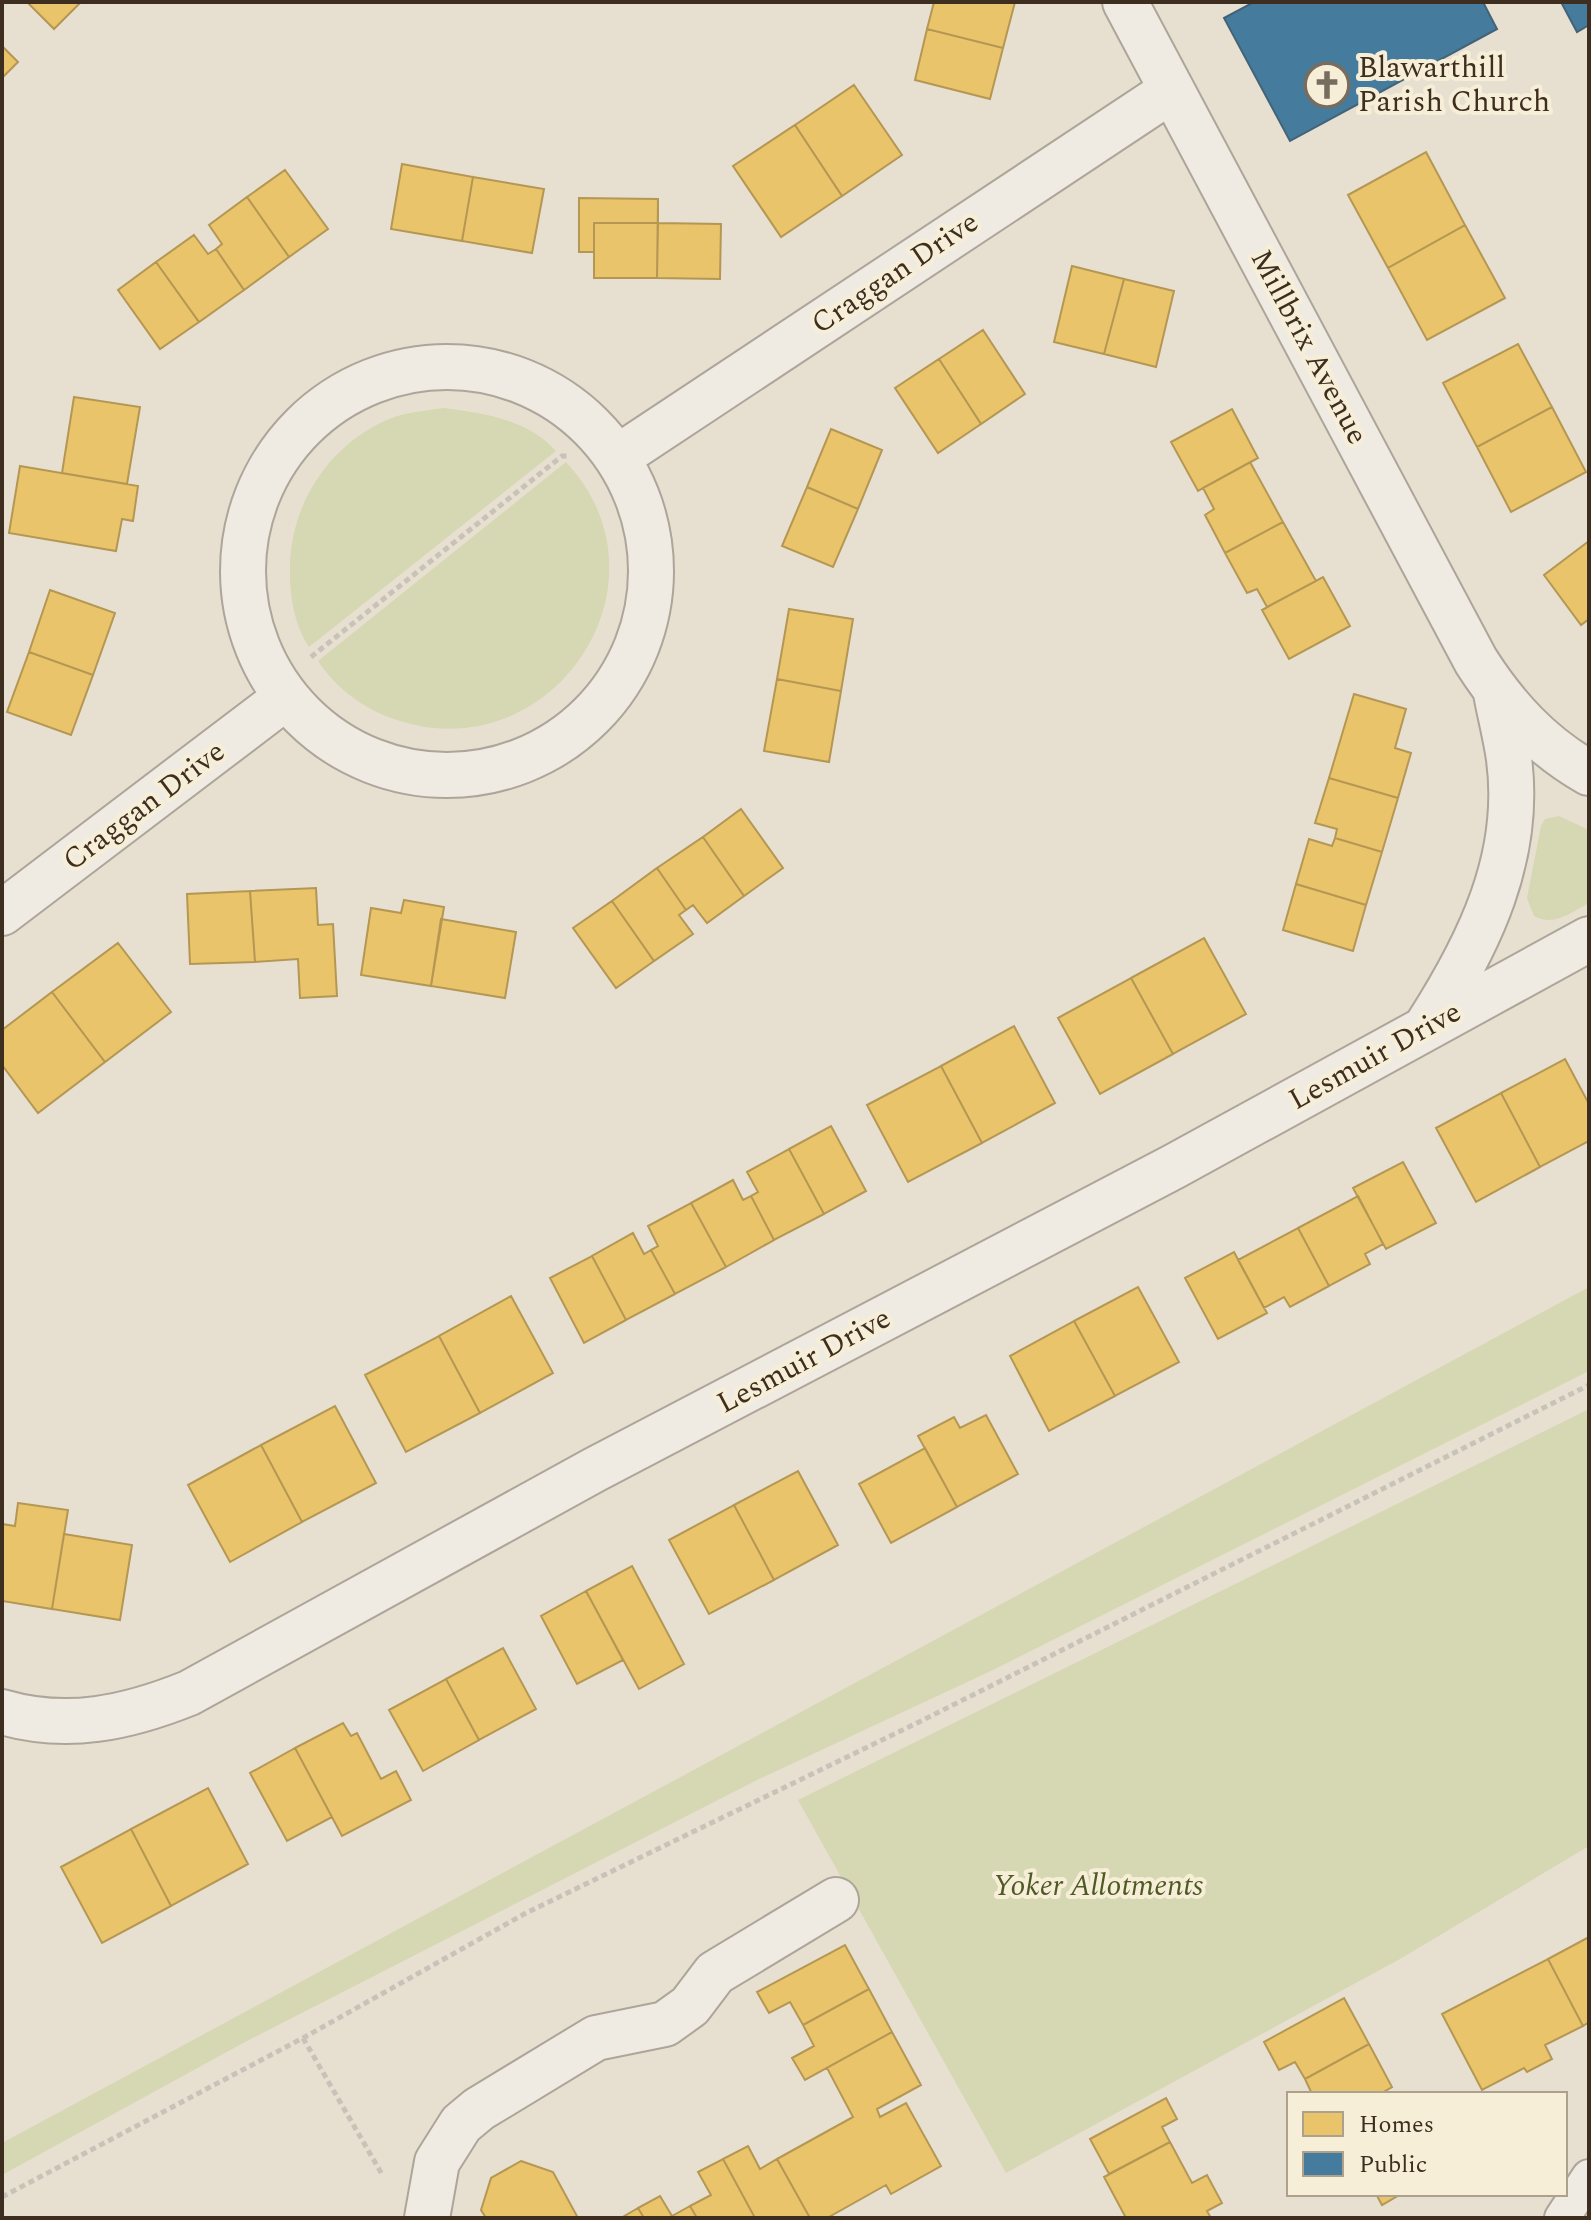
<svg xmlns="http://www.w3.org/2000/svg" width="1591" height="2220" font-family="Spectral,serif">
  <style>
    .green { fill: #d6d7b3 }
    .homes { fill: #e9c46a; stroke: #b59754; stroke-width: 2 }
    .public { fill: #457b9d; stroke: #436478; stroke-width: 2 }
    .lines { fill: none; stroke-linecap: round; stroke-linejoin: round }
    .lane-casing { stroke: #ada599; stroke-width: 38 }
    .street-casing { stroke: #ada599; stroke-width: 48 }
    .path { stroke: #c8c2b9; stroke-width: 5; stroke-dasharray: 6 4; stroke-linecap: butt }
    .lane { stroke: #efebe3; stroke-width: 34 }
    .street { stroke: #efebe3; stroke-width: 44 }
    .labels { text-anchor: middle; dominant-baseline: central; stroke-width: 8; stroke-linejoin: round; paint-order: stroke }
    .poi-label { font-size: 30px; fill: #3d2e20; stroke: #f7eed8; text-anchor: start }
    .street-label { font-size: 30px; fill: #3d2e20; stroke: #f7eed8 }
    .park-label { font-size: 30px; font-style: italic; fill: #4d5a26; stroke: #f7eed8 }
  </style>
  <rect width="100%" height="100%" fill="#e7e0d1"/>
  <path class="green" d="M443 408C483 413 527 419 556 451L309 647C293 623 289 592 290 564 292 502 330 444 389 419 405 412 426 411 443 408Z
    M566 462C680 584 550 774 394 719 362 708 336 688 318 661Z
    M1559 816 1589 830V903C1572 912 1554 927 1534 916L1527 898 1541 826 1545 819Z
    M1589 1287V1371L993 1670 755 1781 245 2042 2 2175V2143Z
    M1589 1409V1846L1400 1959 1006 2173 798 1800Z"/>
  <path class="homes" d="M27 2H81L54 29Z
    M934 2H1015L1003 48 927 29Z
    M927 29 1003 48 990 99 915 80Z
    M2 46 18 62 2 78Z
    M854 85 902 155 842 196 795 125Z
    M795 125 842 196 781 237 733 166Z
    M1426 152 1465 225 1388 268 1348 195Z
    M402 164 473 177 462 241 391 229Z
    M285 170 328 229 289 257 247 197Z
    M473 177 544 189 532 253 462 241Z
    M247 197 289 257 244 290 216 249 222 244 209 225Z
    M579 198 658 199V223H594V252H579Z
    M579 198 658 199 657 278H594V252H579Z
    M594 223H658L657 278H594Z
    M658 223 721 224 720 279 657 278Z
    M1465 225 1505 298 1427 340 1388 268Z
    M194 235 208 254 216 249 244 290 199 322 156 262Z
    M156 262 199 322 160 349 118 290Z
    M1072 266 1124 279 1104 354 1054 342Z
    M1124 279 1174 291 1156 367 1104 354Z
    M983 330 1025 394 981 424 939 359Z
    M1518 344 1552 407 1477 447 1443 383Z
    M939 359 981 424 938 453 895 388Z
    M74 397 140 407 127 484 62 473Z
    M1552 407 1586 472 1511 512 1477 447Z
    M1232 409 1258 458 1198 491 1171 442Z
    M831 429 882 450 858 509 807 487Z
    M1250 462 1283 522 1225 553 1205 515 1214 509 1203 488Z
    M20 466 138 486 133 521 122 519 116 551 9 533Z
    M807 487 858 509 833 567 782 546Z
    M1283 522 1316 581 1267 607 1257 589 1247 593 1225 553Z
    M1589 541V619L1581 625 1544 575Z
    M1323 577 1350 626 1289 659 1262 610Z
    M50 590 115 613 93 675 29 652Z
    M789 609 853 619 841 691 777 679Z
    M29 652 93 675 71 735 7 712Z
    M777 679 841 691 829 762 764 751Z
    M1354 694 1406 709 1395 748 1411 753 1398 798 1329 778Z
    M1329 778 1398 798 1382 852 1335 838 1337 829 1315 823Z
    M741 809 783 868 744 896 703 837Z
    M703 837 744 896 707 923 693 905 686 910 657 868Z
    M1335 838 1382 852 1366 905 1296 884 1309 839 1332 846Z
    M657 868 686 910 679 915 693 934 654 961 612 901Z
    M1296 884 1366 905 1353 951 1283 930Z
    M316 888 318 925 333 924 337 996 300 998 298 959 255 962 250 891Z
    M250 891 255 962 190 964 187 894Z
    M404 900 444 907 431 986 361 975 371 908 401 913Z
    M612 901 654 961 616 988 573 928Z
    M441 919 516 932 505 998 431 986Z
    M1204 938 1246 1014 1173 1054 1131 978Z
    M118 943 171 1012 105 1062 52 992Z
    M1131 978 1173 1054 1100 1094 1058 1018Z
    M52 992 105 1062 38 1113 2 1065V1030Z
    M1014 1026 1055 1103 982 1143 941 1066Z
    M1565 1059 1589 1104V1141L1540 1167 1501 1093Z
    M941 1066 982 1143 908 1182 867 1105Z
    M1501 1093 1540 1167 1476 1202 1436 1128Z
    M831 1126 866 1191 824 1214 789 1149Z
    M789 1149 824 1214 774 1240 751 1196 758 1192 747 1172Z
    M1403 1162 1436 1223 1386 1249 1353 1188Z
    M733 1180 743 1200 751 1196 774 1240 726 1267 691 1203Z
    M1358 1196 1383 1244 1365 1254 1370 1264 1329 1286 1298 1228Z
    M691 1203 726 1267 675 1294 651 1250 658 1246 648 1226Z
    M1298 1228 1329 1286 1290 1307 1284 1297 1264 1308 1238 1260Z
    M633 1233 644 1254 651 1250 675 1294 626 1320 592 1256Z
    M1234 1252 1267 1313 1218 1339 1185 1278Z
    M592 1256 626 1320 584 1343 550 1278Z
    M1138 1287 1179 1362 1115 1396 1074 1321Z
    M511 1296 553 1373 480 1413 439 1336Z
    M1074 1321 1115 1396 1049 1431 1010 1356Z
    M439 1336 480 1413 406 1452 365 1375Z
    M335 1406 376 1483 302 1522 261 1445Z
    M986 1415 1018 1474 957 1507 918 1436 954 1417 960 1428Z
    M261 1445 302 1522 230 1562 188 1485Z
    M925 1448 957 1507 891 1543 859 1484Z
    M798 1471 838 1545 774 1580 734 1505Z
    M18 1503 68 1510 52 1609 2 1601V1524L15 1526Z
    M734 1505 774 1580 709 1614 669 1540Z
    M64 1534 132 1545 120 1620 52 1609Z
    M632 1566 684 1664 639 1689 586 1591Z
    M586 1591 623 1660 577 1684 541 1616Z
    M503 1648 536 1709 479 1740 446 1679Z
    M446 1679 479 1740 423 1771 389 1710Z
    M343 1723 351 1736 357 1733 381 1779 396 1771 411 1800 342 1836 295 1748Z
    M295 1748 332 1817 287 1841 250 1773Z
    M208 1788 248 1864 171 1906 131 1829Z
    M131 1829 171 1906 102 1943 61 1867Z
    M1589 1937V2022L1583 2026 1548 1959Z
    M845 1945 869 1989 803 2025 790 2002 769 2013 757 1992Z
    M1548 1959 1583 2026 1545 2045 1552 2059 1527 2072 1524 2068 1482 2090 1442 2014Z
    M869 1989 892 2032 805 2080 792 2058 814 2046 803 2025Z
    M1344 1998 1369 2044 1305 2079 1295 2062 1279 2070 1264 2042Z
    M892 2032 921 2085 877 2109 880 2117 906 2103 941 2166 891 2194 886 2185 827 2218H810L777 2159 853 2117 827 2068Z
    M1369 2044 1392 2087 1380 2094H1312L1305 2079Z
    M1166 2098 1177 2119 1162 2127 1170 2142 1109 2174 1090 2139Z
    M1170 2142 1192 2183 1207 2175 1222 2203 1207 2211 1211 2218H1126L1104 2177Z
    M748 2146 760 2169 777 2159 810 2218H755L723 2159Z
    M723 2159 755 2218H697L690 2206 711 2195 698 2172Z
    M521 2161 553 2172 578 2218H486L481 2210 491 2178Z
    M1376 2194H1401L1382 2205Z
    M660 2196 672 2216 690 2206 697 2218H644L638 2208Z
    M638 2208 644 2218H621Z"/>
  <path class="public" d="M1254 2H1483L1497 29 1290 141 1224 18Z
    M1561 2H1589V25L1577 32Z"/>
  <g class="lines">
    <g class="lane-casing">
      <path id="lane" d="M1562 2218 1589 2177"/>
    </g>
    <g class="street-casing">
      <path id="street" d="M1125 2 1476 661C1506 708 1541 746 1589 773
        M243 571a204 204 0 1 1 408 0a204 204 0 1 1-408 0Z
        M618 457 1172 90
        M2 913 285 698
        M1428 1024C1479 944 1522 857 1509 759 1506 737 1500 715 1496 693
        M2 1712C67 1731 127 1718 189 1693L594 1470 1173 1167 1589 939
        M427 2218 437 2162 461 2124 479 2109 596 2038 665 2024 690 2006 715 1973 836 1900"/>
    </g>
    <path class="path" d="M311 657 562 456H570
      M303 2038 383 2176
      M2 2197 303 2038 526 1913 917 1723 1589 1385"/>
    <use href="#lane" class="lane"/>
    <use href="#street" class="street"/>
  </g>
  <defs>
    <g id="church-ring" transform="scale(2.3)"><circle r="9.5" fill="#f7eed8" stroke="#786c5e" stroke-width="1.5"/><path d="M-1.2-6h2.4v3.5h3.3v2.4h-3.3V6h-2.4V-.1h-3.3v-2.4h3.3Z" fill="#786c5e"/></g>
  </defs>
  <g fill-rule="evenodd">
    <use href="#church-ring" x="1327" y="85"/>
  </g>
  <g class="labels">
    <g class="poi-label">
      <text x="1358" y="68">Blawarthill<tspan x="1358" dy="34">Parish Church</tspan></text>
    </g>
    <g class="street-label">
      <text transform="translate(895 273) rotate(-34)">Craggan Drive</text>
      <text transform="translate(1309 347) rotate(62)">Millbrix Avenue</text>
      <text transform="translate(144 806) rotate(-37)">Craggan Drive</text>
      <text transform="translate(1375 1056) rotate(-29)">Lesmuir Drive</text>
      <text transform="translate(804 1361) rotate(-28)">Lesmuir Drive</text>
    </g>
    <g class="park-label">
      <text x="1098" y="1886">Yoker Allotments</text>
    </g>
  </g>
  <rect width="1591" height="2220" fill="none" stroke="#3d2e20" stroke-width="8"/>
  <rect x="1287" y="2092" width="280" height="104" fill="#f7eed8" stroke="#ada18e" stroke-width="2"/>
  <rect x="1303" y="2112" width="40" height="24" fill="#e9c46a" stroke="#ada18e" stroke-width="2"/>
  <text x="1359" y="2132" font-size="24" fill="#3d2e20">Homes</text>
  <rect x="1303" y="2152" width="40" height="24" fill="#457b9d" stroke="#ada18e" stroke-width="2"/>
  <text x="1359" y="2172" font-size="24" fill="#3d2e20">Public</text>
</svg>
